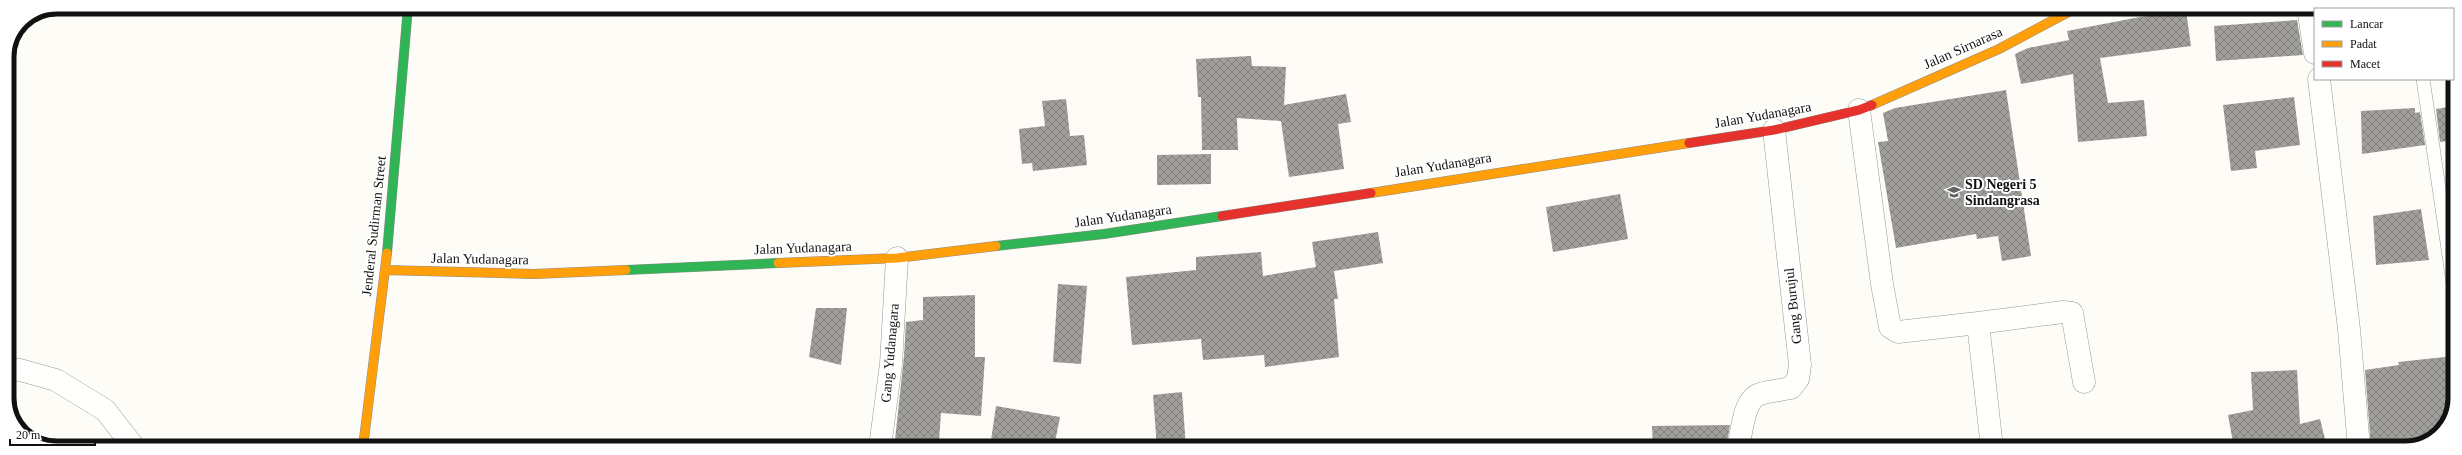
<svg xmlns="http://www.w3.org/2000/svg" width="2462" height="455" font-family="'Times New Roman',serif">
  <style>
    .building { fill: url(#building-cross-hatch) }
    .lines { fill: none; stroke-linecap: round; stroke-linejoin: round }
    .lane-casing { stroke: #979795; stroke-width: 14 }
    .street-casing { stroke: #979795; stroke-width: 23 }
    .fast-casing { stroke: #8e8d8b; stroke-width: 10 }
    .slow-casing { stroke: #8e8d8b; stroke-width: 10 }
    .jam-casing { stroke: #8e8d8b; stroke-width: 10 }
    .lane { stroke: #fffffe; stroke-width: 13 }
    .street { stroke: #fffffe; stroke-width: 22 }
    .fast { stroke: #30b455; stroke-width: 9 }
    .slow { stroke: #ff9f0a; stroke-width: 9 }
    .jam { stroke: #e5322d; stroke-width: 9 }
    .labels { text-anchor: middle; dominant-baseline: central; stroke-width: 4; stroke-linejoin: round; paint-order: stroke }
    .street-label { font-size: 14px; fill: #111; stroke: #fff }
    .poi-label { font-size: 14px; font-weight: bold; fill: #111; stroke: #fff; text-anchor: start }
    .rim { fill: none; stroke: #111; stroke-width: 5 }
  </style>
  <defs>
    <pattern id="building-cross-hatch" width="8" height="8" patternUnits="userSpaceOnUse"><rect width="8" height="8" fill="#a19f9c"/><path d="M0 0l8 8M0 8l8-8" fill="none" stroke="#82807e"/></pattern>
  </defs>
  <rect width="100%" height="100%" fill="#fdfcf7"/>
  <path class="building" d="M2186 11 2191 46 2100 58 2108 103 2144 100 2147 136 2078 142 2073 74 2021 84 2015 54 2028 48 2069 40 2067 31 2140 17Z
    M2297 20 2303 55 2216 61 2214 26Z
    M1251 56 1252 66 1286 67 1284 105 1346 94 1351 122 1338 124 1344 169 1289 177 1281 121 1237 118 1238 150H1202L1201 97H1198L1196 59Z
    M2006 90 2031 256 2002 261 1998 236 1977 239 1976 234 1896 248 1878 142 1888 141 1883 113 1895 108Z
    M2294 97 2300 145 2255 151 2257 168 2231 171 2223 105Z
    M1066 99 1070 136 1084 135 1087 165 1033 171 1032 163 1022 164 1019 129 1045 126 1042 101Z
    M2455 106V140L2440 142 2436 109Z
    M2415 108V113L2420 112 2425 145 2362 154 2361 111Z
    M1211 154V184L1157 185V155Z
    M1620 194 1628 239 1553 252 1546 207Z
    M2421 209 2429 260 2376 265 2373 216Z
    M1378 232 1383 263 1334 271 1338 299H1334L1339 357 1265 367 1264 355 1203 360 1201 339 1132 345 1126 277 1196 270V257L1261 252 1263 276 1316 267 1312 242Z
    M1058 284 1087 286 1081 364 1053 362Z
    M975 295V357H985L981 416 941 413 939 441 895 440 904 356 906 322 923 320V297Z
    M816 308H847L841 365 809 357Z
    M2454 356V408L2438 436 2405 448H2371L2365 370 2399 365 2398 362Z
    M2297 370 2300 424 2320 419 2326 443 2306 448H2234L2228 415 2253 410 2251 372Z
    M1182 392 1186 448H1157L1153 395Z
    M996 406 1060 417 1054 447H990Z
    M1730 425 1726 448H1653L1652 426Z"/>
  <g class="lines">
    <g class="lane-casing">
      <path id="lane" d="M2411 8V9
        M2423 79 2454 290"/>
    </g>
    <g class="street-casing">
      <path id="street" d="M2308 8 2315 53
        M2319 79 2349 329 2359 448
        M1859 110 1882 284 1890 327 1898 332 1978 323 1992 448
        M1978 323 2063 312 2072 313 2084 382
        M7 369 20 370 56 380 105 410 134 447
        M880 447 891 364 897 258
        M1738 448C1742 433 1743 399 1760 394 1770 391 1781 390 1791 388L1798 379 1800 365 1774 130"/>
    </g>
    <g class="fast-casing">
      <path id="fast" d="M996 246 1104 234 1222 216
        M387 253 408 7
        M626 270 778 263"/>
    </g>
    <g class="slow-casing">
      <path id="slow" d="M1872 105 1999 49 2076 8
        M1371 193 1689 143
        M778 263 897 258 996 246
        M385 270 534 274 626 270
        M363 447 387 253"/>
    </g>
    <g class="jam-casing">
      <path id="jam" d="M1689 143 1774 130 1859 110 1872 105
        M1222 216 1371 193"/>
    </g>
    <use href="#lane" class="lane"/>
    <use href="#street" class="street"/>
    <use href="#fast" class="fast"/>
    <use href="#slow" class="slow"/>
    <use href="#jam" class="jam"/>
  </g>
  <defs>
    <g id="school-bare" transform="scale(1.08)"><path d="M0-5L7-2L0 1L-7-2ZM-4 1L0 2.5L4 1V4Q0 6-4 4Z" fill="#646362" stroke="#fff" stroke-width="2.5" paint-order="stroke"/></g>
  </defs>
  <g fill-rule="evenodd">
    <use href="#school-bare" x="1954" y="192"/>
  </g>
  <g class="labels">
    <g class="street-label">
      <text transform="translate(1963 48) rotate(-24)">Jalan Sirnarasa</text>
      <text transform="translate(1763 115) rotate(-10)">Jalan Yudanagara</text>
      <text transform="translate(1443 165) rotate(-9)">Jalan Yudanagara</text>
      <text transform="translate(1123 216) rotate(-8)">Jalan Yudanagara</text>
      <text transform="translate(374 226) rotate(-84)">Jenderal Sudirman Street</text>
      <text transform="translate(803 248) rotate(-2)">Jalan Yudanagara</text>
      <text transform="translate(480 259) rotate(1)">Jalan Yudanagara</text>
      <text transform="translate(1793 306) rotate(-96)">Gang Burujul</text>
      <text transform="translate(890 353) rotate(-85)">Gang Yudanagara</text>
    </g>
    <g class="poi-label">
      <text x="1965" y="184">SD Negeri 5<tspan x="1965" dy="16">Sindangrasa</tspan></text>
    </g>
  </g>
  <path d="M0 0H2462V455H0ZM57 14H2405A43 43 0 0 1 2448 57V398A43 43 0 0 1 2405 441H57A43 43 0 0 1 14 398V57A43 43 0 0 1 57 14Z" fill="#fff" fill-rule="evenodd"/>
  <path class="rim" d="M57 14H2405A43 43 0 0 1 2448 57V398A43 43 0 0 1 2405 441H57A43 43 0 0 1 14 398V57A43 43 0 0 1 57 14Z"/>
  <rect x="2314" y="8" width="140" height="72" fill="#ffffff" stroke="#a0a0a0"/>
  <rect x="2322" y="21" width="20" height="6" fill="#30b455" stroke="#a0a0a0"/>
  <text x="2350" y="28" font-size="12" fill="#111111">Lancar</text>
  <rect x="2322" y="41" width="20" height="6" fill="#ff9f0a" stroke="#a0a0a0"/>
  <text x="2350" y="48" font-size="12" fill="#111111">Padat</text>
  <rect x="2322" y="61" width="20" height="6" fill="#e5322d" stroke="#a0a0a0"/>
  <text x="2350" y="68" font-size="12" fill="#111111">Macet</text>
  <path d="M10 439v6h85v-6" fill="none" stroke="#111111" stroke-width="2"/>
  <text x="16" y="439" font-size="12" fill="#111111" stroke="#ffffff" stroke-width="3" paint-order="stroke">20 m</text>
</svg>
